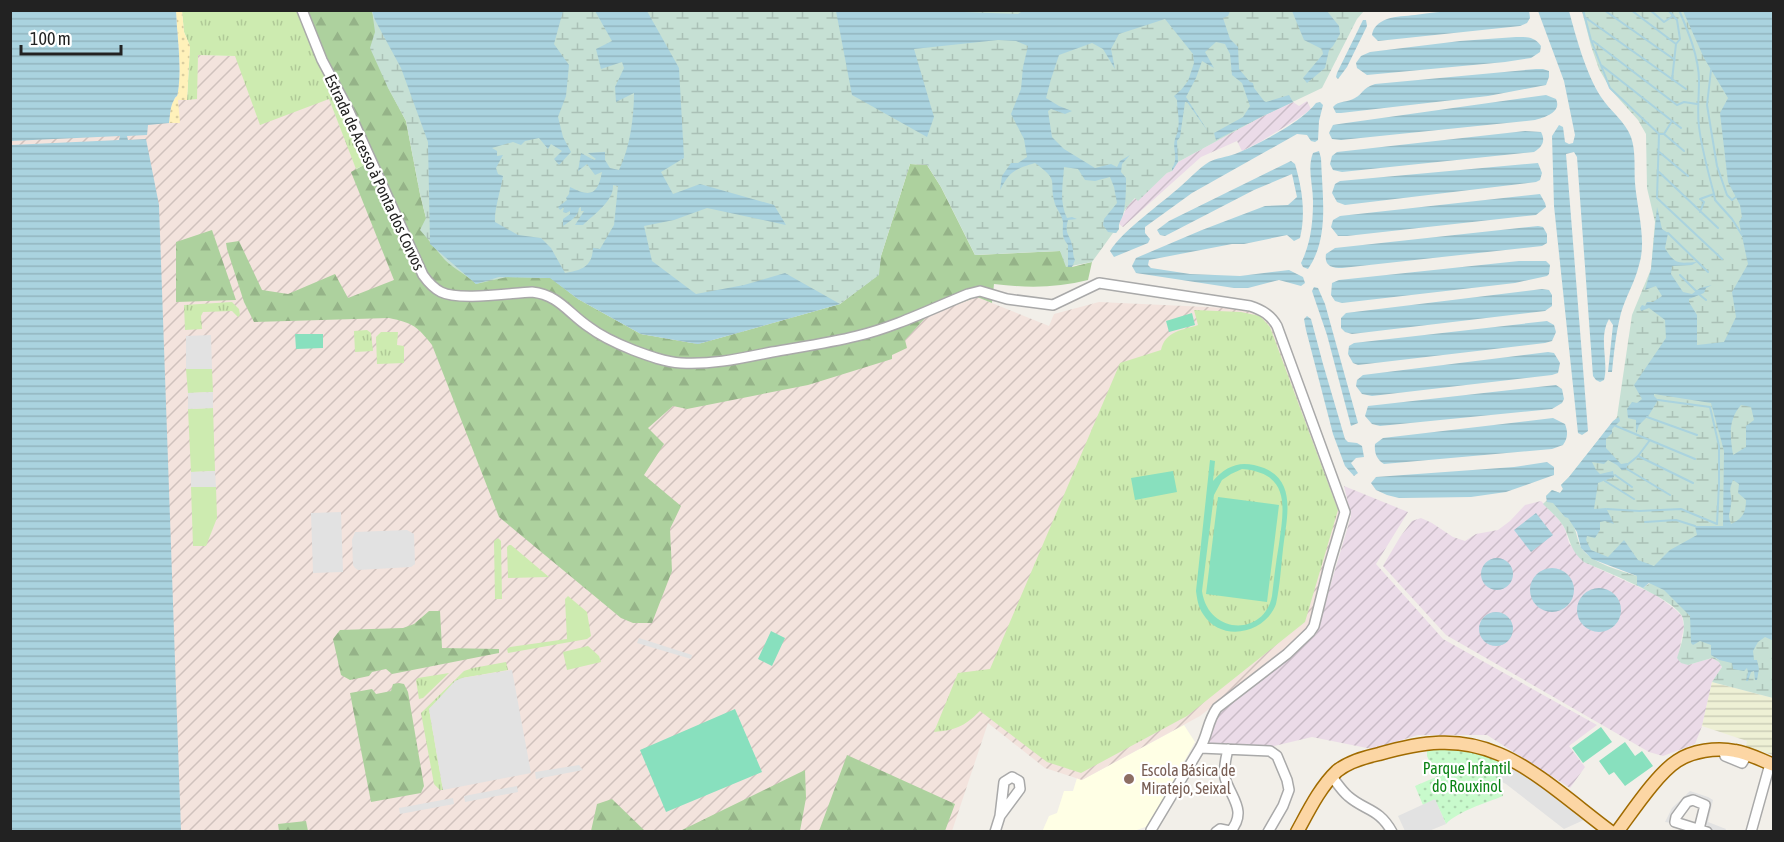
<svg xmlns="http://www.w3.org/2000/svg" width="1784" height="842" font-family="'Asap Condensed',sans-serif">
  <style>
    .industrial { fill: url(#industrial-furrows) }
    .education { fill: #ffffe5 }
    .military { fill: url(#military-furrows) }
    .farmland { fill: url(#farmland-rules) }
    .grass { fill: url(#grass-tufts) }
    .forest { fill: url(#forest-firs) }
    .wetland { fill: url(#wetland-marsh) }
    .sand { fill: url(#sand-dots) }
    .park { fill: url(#park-dots) }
    .garden { fill: #cdebb0 }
    .pitch { fill: #88e0be; fill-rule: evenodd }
    .parking { fill: #e2e2e2 }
    .water { fill: url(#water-rules); fill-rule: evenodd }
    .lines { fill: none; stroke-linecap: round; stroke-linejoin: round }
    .stream { stroke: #aad3df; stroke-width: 2 }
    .minor-casing { stroke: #a9a9a9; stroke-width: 12 }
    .major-casing { stroke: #a06b00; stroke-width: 15 }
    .minor { stroke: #fff; stroke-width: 9 }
    .major { stroke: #fcd6a4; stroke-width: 12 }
    .education-dot { fill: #8d6e63; stroke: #fff; stroke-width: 2 }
    .labels { text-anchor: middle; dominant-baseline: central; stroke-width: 4.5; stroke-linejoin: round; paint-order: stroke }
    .street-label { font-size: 16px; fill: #222; stroke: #fff }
    .park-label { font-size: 16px; fill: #0c8416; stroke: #fff }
    .education-label { font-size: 16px; fill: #785e54; stroke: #fff; text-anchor: start }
  </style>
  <defs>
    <pattern id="industrial-furrows" width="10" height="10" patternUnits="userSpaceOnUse" patternTransform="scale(1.5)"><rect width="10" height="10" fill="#ebdbe8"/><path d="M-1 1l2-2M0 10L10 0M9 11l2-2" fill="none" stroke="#c9bcc7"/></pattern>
    <pattern id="military-furrows" width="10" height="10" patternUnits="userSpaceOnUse" patternTransform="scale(1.5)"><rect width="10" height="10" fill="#f3e3dd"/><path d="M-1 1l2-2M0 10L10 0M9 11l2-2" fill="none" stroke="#d0c2bd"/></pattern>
    <pattern id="farmland-rules" width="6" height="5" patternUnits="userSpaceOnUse" patternTransform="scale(1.5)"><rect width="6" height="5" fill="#eef0d5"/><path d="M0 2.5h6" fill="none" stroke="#ccceb7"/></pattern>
    <pattern id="grass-tufts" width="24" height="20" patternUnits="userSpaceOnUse" patternTransform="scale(1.5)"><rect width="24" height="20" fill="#cdebb0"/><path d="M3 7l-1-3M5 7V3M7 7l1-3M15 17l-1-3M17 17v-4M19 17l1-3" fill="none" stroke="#b0c997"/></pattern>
    <pattern id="forest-firs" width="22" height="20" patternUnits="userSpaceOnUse" patternTransform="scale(1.5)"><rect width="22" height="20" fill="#add19e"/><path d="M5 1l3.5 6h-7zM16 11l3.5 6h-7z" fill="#95b388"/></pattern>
    <pattern id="wetland-marsh" width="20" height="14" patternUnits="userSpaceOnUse" patternTransform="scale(1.5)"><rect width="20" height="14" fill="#c6e0d4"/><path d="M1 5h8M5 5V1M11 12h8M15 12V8" fill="none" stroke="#aac0b6"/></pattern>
    <pattern id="sand-dots" width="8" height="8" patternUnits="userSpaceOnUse" patternTransform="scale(1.5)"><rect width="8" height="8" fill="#fff1ba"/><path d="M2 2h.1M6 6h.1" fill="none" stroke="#dacea0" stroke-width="1.8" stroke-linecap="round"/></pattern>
    <pattern id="park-dots" width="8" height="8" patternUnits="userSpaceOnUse" patternTransform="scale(1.5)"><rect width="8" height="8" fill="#c8facc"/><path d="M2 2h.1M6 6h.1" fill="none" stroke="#acd6af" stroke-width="1.8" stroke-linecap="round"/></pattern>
    <pattern id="water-rules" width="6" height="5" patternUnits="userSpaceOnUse" patternTransform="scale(1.5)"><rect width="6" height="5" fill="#aad3df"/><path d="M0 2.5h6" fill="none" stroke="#92b5bf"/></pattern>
  </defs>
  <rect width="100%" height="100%" fill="#f2efe9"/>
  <path class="industrial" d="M1307 101 1311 109 1299 118 1260 142 1242 151 1237 141 1201 157 1123 227 1119 224 1128 205 1136 198 1138 200 1167 173 1172 171 1178 162 1263 116 1293 102 1299 106Z
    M1344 486 1408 512 1376 564 1443 639 1597 725 1569 746 1585 767 1570 788 1487 735H1418L1372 749 1312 737 1274 746H1206L1216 712 1316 634 1351 516Z
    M1541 501 1560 521 1565 529 1569 543 1584 562 1656 595 1676 610 1682 616 1684 627 1678 657 1688 665 1712 658 1719 662 1722 667 1712 682 1702 726 1695 744 1663 756 1649 752 1446 635 1383 566 1400 537 1412 521 1421 518 1432 523 1453 537 1465 541 1476 534 1498 530 1510 521 1525 505Z"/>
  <path class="education" d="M1184 725 1195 742 1148 826 1134 831 1042 832 1049 816 1057 813 1064 791H1073L1077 778 1082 780Z"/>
  <path class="military" d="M198 55 235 56 329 98 412 313 928 315 977 297 1049 326 1054 314 1099 302 1249 309 1258 311 1274 325 1341 509 1310 626 1293 643 1200 716 1082 780 1045 768 988 723 952 831 11 832V128L178 100 196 99Z"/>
  <path class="farmland" d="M1712 682 1773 698V755L1746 746 1747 741 1702 726Z"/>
  <path class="grass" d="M182 11H301L350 130 366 164 356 169 329 99 260 125 235 56 198 55 197 99 187 100 190 46 184 32Z
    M232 302 239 309 240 315 238 317 232 311 203 312 201 316 202 329 185 330 184 305Z
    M1194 310 1241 312 1260 316 1270 327 1338 510 1305 622 1187 716 1081 773 1047 762 980 711C964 727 955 730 934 732L958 673 990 669 1120 363 1161 350C1165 331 1183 330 1198 325Z
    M367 330 371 333 373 351 355 352 354 331Z
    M381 332H398L397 345 404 346V363L377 364 376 337Z
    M506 662 508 670 462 678 429 709 443 790H440L434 784 421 713 464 671 473 668Z
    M449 673 423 698 419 699 416 680 418 678Z"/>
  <path class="forest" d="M372 10 388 87 406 121 420 194 426 218 509 276 551 278 578 299 641 334 698 344 840 304 878 275 881 256 910 164 927 165 941 187 975 255 1060 251 1072 267 1092 262 1088 280C1057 288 1026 288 994 284L992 303 977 297 928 315 905 340 907 348 892 355V359L808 385 687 409 673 406 648 428 664 444 644 475 681 506 670 529 672 571 652 623H633L621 618 499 517 432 345C417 326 413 323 389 318L254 322 244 302 227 249 226 243 239 241 262 290 288 294 335 274 348 298 394 280 351 172 366 164 350 130 301 11Z
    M212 230 236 300 176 302V242Z
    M429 611H440L442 648 499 649V653L392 674 386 669 372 672 369 676 350 680 341 675 333 639 340 630 403 628 414 624Z
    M399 683 404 684 408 692 424 786 421 793 371 802 350 693 372 689 376 694 391 691 393 684Z
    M847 755 955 804 945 831H819Z
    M805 770 806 798 800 831H680Z
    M612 799 645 831H591L597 804Z
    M306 821 308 831H279L278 824Z"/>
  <path class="wetland" d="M372 10 1364 11 1357 19 1322 88 1263 116 1178 162 1172 171 1167 173 1138 201 1135 198C1127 206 1118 218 1119 229L1116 233H1113L1092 262 1066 267 1060 251 975 255 941 187 927 165 910 164 881 256 879 275 840 304 698 344 641 334 578 299 551 278 507 277 476 284C467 275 454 269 445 260 436 250 429 240 420 230L426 218 420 194 406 121 388 88 370 48 375 32Z
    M1582 11H1773L1774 331C1768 346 1761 361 1758 376 1753 397 1761 421 1774 438L1773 534 1771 540 1766 568 1761 577 1749 586 1734 590H1726L1702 580 1632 568 1597 554 1595 555 1590 552 1584 541 1586 534 1592 535 1597 531 1598 521 1592 518 1574 527C1577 534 1578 543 1582 549 1592 563 1621 571 1637 576V585L1643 588 1654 580 1667 583 1671 580 1684 582 1699 594 1723 604 1733 599 1736 596 1750 594 1764 586C1776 611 1755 607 1746 620 1744 624 1744 631 1742 635 1739 641 1736 647 1732 652L1719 653 1715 658 1719 660 1722 657H1731L1743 640 1750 620 1761 614 1771 603 1773 596 1769 581 1773 566V698L1712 682 1722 667 1719 662 1712 658 1688 665 1681 663 1677 658C1681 645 1687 628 1682 616 1673 598 1604 571 1584 562 1571 551 1571 543 1565 529 1560 519 1550 511 1543 504L1547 500 1546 496 1552 490 1560 493 1563 489 1561 485 1569 477 1617 417 1632 315 1651 269 1655 222 1647 188 1646 134 1638 120 1611 90 1599 69 1591 46Z"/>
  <path class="sand" d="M176 11H182L184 32 190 46 187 100H178L180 123H169C170 116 170 106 174 100 178 92 176 101 178 92 182 64 177 38 176 11Z"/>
  <path class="park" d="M1470 745 1502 757 1500 781 1503 796C1486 803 1458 811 1446 824L1435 800 1423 805 1415 786 1436 777 1427 756V749Z"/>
  <path class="garden" d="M186 369H212L213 392 188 393Z
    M213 408 215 471 191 472 188 409Z
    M191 487H216L217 518 206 546H193Z
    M498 538 501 541 502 599H495L494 541Z
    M509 545H511L549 577 508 578 507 547Z
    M568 596 587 612 591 636 587 639 508 653 507 649 510 647 567 639 565 599Z
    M588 646 599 656 601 662 567 670 563 652Z"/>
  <path class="pitch" d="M1192 313 1195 325 1169 332 1166 321Z
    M295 334H323V348L296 349Z
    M1210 460 1215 461 1213 481C1224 468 1237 461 1254 465 1299 475 1287 515 1283 549 1281 567 1280 586 1276 604 1265 634 1221 643 1203 614 1198 607 1197 598 1196 591ZM1242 469C1291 473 1284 508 1279 544 1276 561 1274 579 1272 596 1264 637 1208 635 1202 591L1214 495 1222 480 1231 474Z
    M1173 471 1177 492 1135 500 1131 478Z
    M1218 497 1279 505 1267 602 1206 594Z
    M771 631 785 638 772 666 758 659Z
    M735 709 762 772 666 812 640 750Z
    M1601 727 1612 742 1583 763 1572 748Z
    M1625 742 1635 756 1642 751 1653 766 1625 786 1614 772 1609 775 1599 761Z"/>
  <path class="parking" d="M211 335 212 369H186V336Z
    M213 392V408L188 409V393Z
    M215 471 216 487H191V472Z
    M341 512 343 572 313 573 311 513Z
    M407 530 414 534 415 564 411 567 358 570 355 568 353 565 352 540 355 532Z
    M639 638 692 655 691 659 637 643Z
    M512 670 531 773 443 790 429 709 455 681 462 678Z
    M1502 757 1523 770 1586 819 1564 829 1506 784 1500 781Z
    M579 765 583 770 536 779 535 772Z
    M517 786 518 792 465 802 464 796Z
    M1690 791 1708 797 1713 800 1708 822 1726 829 1725 831H1714L1702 828 1707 803 1691 797 1671 822 1699 831H1689L1671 825V823L1665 822 1672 808Z
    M453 798 454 804 400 814 399 808Z
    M1435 799 1446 824 1429 831H1405L1398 816Z"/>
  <path class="water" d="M11 10 176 11C177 38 182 64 178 92 176 101 178 92 174 100 170 106 170 116 169 123L148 125 147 135 127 136 128 140 146 139 159 205 181 831H11V145L119 140 120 136 11 141Z
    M960 10 964 12 1018 14 1024 10 1230 11 1228 16 1223 18 1230 39 1238 47 1239 69 1250 82 1253 83 1254 88 1264 101 1266 102 1289 95 1293 102 1263 116 1216 140 1214 133 1243 117 1250 106 1242 83 1232 75 1230 54 1225 44 1216 42 1205 52 1214 68 1202 61 1196 78 1186 97 1209 133 1187 102H1185L1180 137 1177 141 1178 162 1172 171V168C1179 159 1172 149 1175 139 1176 135 1178 133 1178 129 1180 119 1177 110 1177 100L1174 96 1181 90 1188 81 1194 63 1193 54 1165 19 1119 34 1111 49 1115 69 1103 49 1092 43 1059 55 1051 79 1046 98 1059 106 1072 111 1065 114 1051 109 1048 111 1052 137 1064 149 1095 168 1111 164 1117 167 1120 161 1130 155 1122 164 1121 172 1126 178C1126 190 1126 203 1123 215 1121 221 1118 223 1119 229L1116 233 1108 232 1103 225 1104 219 1117 203 1114 187 1110 177 1095 181 1085 180 1078 169 1064 167C1063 184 1059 202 1067 218L1072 217 1077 219 1068 220C1064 235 1070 234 1072 245 1074 251 1072 254 1075 260L1072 267H1068V245C1061 237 1063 231 1063 222 1062 215 1057 210 1055 204 1048 180 1061 182 1035 163 1015 169 1010 171 1000 190L1002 176 1011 163H1018L1027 157 1024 139 1011 114 1021 89 1023 67 1028 46 1016 41 998 40 914 49 934 117 927 137 852 95 836 11Z
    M1529 10 1530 18 1527 23 1520 26 1378 41 1372 35C1373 27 1379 22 1387 19 1396 16 1406 16 1415 15 1453 9 1491 10 1529 10Z
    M372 11H563L554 44 569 65 566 96 558 117 563 137 571 152 559 165 554 159 562 151 551 144 548 149 539 138 525 141 521 145 513 142 492 148 497 151V156L503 155 496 168 498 174 503 176C501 189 494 210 495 222L518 235 541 238 551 248 565 273C582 270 592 267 593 248L600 249 614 225 618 186 613 185C614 201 594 214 583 225H575L584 211H581V207L579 208C578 217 570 221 563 226V219L570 214V211L566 213 563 212 564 207 560 210 558 207 567 200 566 198 569 194 570 187C591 198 598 194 602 172L595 175 587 164 578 171 581 153 594 160 596 159 588 153 605 152V160L610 168 619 170C630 148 634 117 634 93L616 102 615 87 624 68 622 62 601 69 596 49 612 41 595 11H647L679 68 684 158 661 172 673 194 700 184 774 205 786 225 707 208 674 220 644 226 652 261 696 294 744 285 785 273 840 304 698 344 641 334 578 299 550 278 499 277 476 284 430 244 428 142 401 68 375 20Z
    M1292 11H1327L1339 26 1340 34 1333 46 1329 50 1325 68 1307 83 1303 78 1323 54 1322 49 1304 40Z
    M1538 11H1569C1576 37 1586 74 1601 97 1610 111 1625 121 1631 137 1636 151 1634 168 1635 183 1637 209 1647 240 1639 265 1635 282 1626 296 1621 313 1616 332 1614 352 1612 372H1608L1613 325 1609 319C1598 338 1609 362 1604 380L1600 382 1596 380 1593 376 1577 157 1574 152 1566 154 1588 431 1582 435 1578 433 1554 206 1552 136 1559 125 1563 127 1565 142 1569 144 1573 143 1575 135 1564 81Z
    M1683 11H1773L1774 641 1765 637 1758 642 1753 651 1754 660H1757L1759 669 1757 680H1755L1754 671 1751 672 1748 681H1746L1748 672 1747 668 1744 671 1733 669 1732 663 1719 660 1711 655V645L1700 641 1693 645 1691 643 1690 616 1664 590 1649 583 1643 588 1637 585V576L1592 559 1581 548 1577 532 1568 518 1565 517 1553 503 1547 502 1546 496 1552 490 1560 493 1563 489 1561 485 1569 477 1613 421 1619 417 1620 421 1612 429V433L1606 439V448L1621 464 1627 463V469L1622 470 1617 465 1608 460 1604 464 1592 462 1596 470 1600 474 1613 471 1614 477 1598 483 1594 509 1606 508 1614 524 1605 521 1600 522V530L1595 538 1587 536 1586 540 1591 550 1608 557 1624 540 1638 560 1654 566 1670 550 1697 535 1695 526H1723L1724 451 1711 403 1654 394V396L1658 400 1649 415 1639 425 1636 434V420L1628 418 1627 409 1632 402 1637 403 1642 399 1634 385 1666 338 1665 320 1649 308 1641 311 1640 308 1642 305 1645 306 1647 302H1653L1662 296 1656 286 1645 290 1651 269 1657 207 1662 229 1668 233 1665 248C1675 265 1678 263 1697 262L1692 265 1672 266 1671 274 1683 292 1692 294 1700 288 1712 285 1706 288 1704 293 1689 299V302L1697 315V345L1724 342 1736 317 1732 292 1748 264 1739 222 1742 217 1740 205 1728 182 1720 113 1728 98 1704 58ZM1741 405 1751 407 1754 420 1746 426V447L1733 455C1730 435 1728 420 1741 405ZM1733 480 1739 484 1738 493 1746 500C1746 513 1742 519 1731 524 1727 513 1730 515 1731 505 1733 493 1727 494 1733 480Z
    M1363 20H1366L1367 26 1347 67 1338 79 1336 77 1337 73Z
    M1516 37C1526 37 1534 36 1541 46L1540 52 1531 58 1505 62 1367 75 1357 68 1356 63 1361 56 1370 52 1460 41Z
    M1536 69H1543L1549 71V77L1546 85 1488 96 1341 113H1336L1333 107C1339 100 1347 103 1355 98 1364 93 1361 89 1375 84Z
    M1546 95 1556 99C1562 112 1545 117 1535 120L1341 140 1332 139 1329 133 1333 125 1339 124Z
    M1320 102 1323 105 1319 121 1318 140 1315 142 1311 141 1307 135 1297 134 1192 193 1145 227V233L1150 239 1148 243 1114 257 1110 251C1123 230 1161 204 1181 186 1189 179 1199 168 1209 162 1216 158 1227 157 1235 154 1257 145 1302 122 1316 103Z
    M1525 131 1541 132C1546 141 1542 147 1534 152L1342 172 1333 170 1330 164 1332 156 1337 152Z
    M1319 151 1321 158C1322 195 1330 237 1308 269L1303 267 1301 263C1311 243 1313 222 1313 201 1313 185 1307 168 1313 153Z
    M1291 161 1295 164C1302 188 1306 213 1300 238L1294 241 1287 235 1244 244H1232L1149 260 1148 265 1151 268 1190 274 1240 276 1289 270 1303 277 1305 283 1301 286 1279 280 1248 288H1234L1136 273 1132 266 1136 258 1202 230 1265 206 1288 205 1297 197 1292 174 1254 190 1165 236 1160 235 1157 230 1169 221Z
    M1538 163 1542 173 1540 180 1536 182 1345 205 1337 202 1332 193 1335 184 1340 181Z
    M1540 194 1545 203 1546 207 1536 215 1347 236H1338L1331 227 1333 220 1340 216Z
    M1538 226 1543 227 1547 234V243L1542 246 1342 268C1332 268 1324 266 1326 254L1335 248Z
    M1519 261H1546L1550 265 1549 274 1547 276 1515 283 1342 303 1335 301 1331 295 1332 283 1339 280Z
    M1314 287 1318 288 1325 304 1358 423 1351 426 1327 335 1314 297 1312 291Z
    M1542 289 1549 290 1552 295V306L1545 311 1352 334 1345 332 1341 328V318L1346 313Z
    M1307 316 1311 319 1323 364 1345 439 1348 442 1357 443 1362 446 1364 457 1356 458 1351 463 1358 473 1354 476 1345 466 1333 434 1306 330 1304 319Z
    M1547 321 1554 325 1556 332 1552 341 1545 343 1358 365 1353 363 1348 354 1349 346 1354 343Z
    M1548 352 1554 353 1560 363 1558 373 1552 375 1372 396 1362 394 1356 386 1357 380 1363 375Z
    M1556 385 1562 389 1564 399 1562 403 1552 409 1380 426 1372 424 1365 416 1368 406Z
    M1553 418 1565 424C1568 432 1568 438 1563 445L1552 449 1384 464C1377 460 1374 453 1375 444L1383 438Z
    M1547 462 1554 467V475L1506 492 1471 497 1399 498 1387 495 1376 490 1371 483 1376 477 1514 467Z
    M1536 513 1553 535 1531 552 1514 530Z
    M1481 574a16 16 0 1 1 32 0a16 16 0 1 1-32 0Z
    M1530 590a22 22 0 1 1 44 0a22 22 0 1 1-44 0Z
    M1577 610a22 22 0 1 1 44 0a22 22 0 1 1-44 0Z
    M1479 629a17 17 0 1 1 34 0a17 17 0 1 1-34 0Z"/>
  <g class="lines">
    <path class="stream" d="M1583 10 1591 40 1610 88 1659 134 1657 198 1722 259
      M1604 10 1675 60
      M1631 10 1676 44
      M1650 10 1664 22 1673 16
      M1668 10 1677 20 1680 39 1676 44 1672 80
      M1679 10C1688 31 1699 57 1699 81 1699 97 1697 111 1699 127 1702 150 1708 172 1714 194L1715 200 1732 219 1742 235
      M1586 18 1686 89
      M1593 41 1677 105 1684 102 1697 104
      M1601 65 1681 128
      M1711 70 1707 105 1717 166 1727 195 1732 200 1736 197
      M1660 134H1664L1684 151
      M1664 134 1672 121
      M1658 151 1688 176
      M1659 172 1718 228
      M1700 212 1704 202 1700 199 1714 194
      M1668 233 1708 272
      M1680 275 1696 291
      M1700 295 1706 300
      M1647 417 1697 435
      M1616 426 1695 459
      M1638 456 1693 483
      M1627 465 1638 456 1650 440
      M1627 469 1670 495
      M1615 475 1632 487
      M1605 481 1634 499
      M1607 509 1639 511 1681 509 1717 524 1719 484V446L1710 407 1658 400
      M1645 522 1676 520 1695 526"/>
    <g class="minor-casing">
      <path id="minor" d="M302 10 322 60 347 107 423 275C428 282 433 288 441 292 459 301 510 293 532 292 559 295 568 313 589 327 602 337 618 344 633 350 649 356 665 362 681 363 712 365 742 358 772 352 800 347 829 343 857 336 895 327 931 309 968 294L980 291 1007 299 1053 305 1099 283 1250 306C1262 310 1271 315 1277 326L1345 512 1329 566 1314 626 1310 632 1287 654 1217 708C1207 722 1208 735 1200 748
        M1228 749C1226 758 1223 769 1225 778 1231 798 1248 811 1230 832
        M1723 750 1725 756 1742 763 1747 755
        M1332 777C1337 783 1342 791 1348 796 1365 811 1379 808 1392 832
        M1699 829 1705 805 1693 800 1687 802 1676 817 1675 822 1707 832
        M995 832 1000 816 1004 782 1012 777 1019 781 1020 789 1000 816
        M1152 832 1151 830 1200 748 1270 751 1277 756 1287 780 1289 790 1283 806 1268 832
        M1216 832 1220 829 1230 831
        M1751 832 1770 764"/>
    </g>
    <g class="major-casing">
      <path id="major" d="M1297 832C1308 812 1320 787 1337 771 1348 762 1365 757 1379 754 1421 742 1458 736 1499 754 1537 770 1577 807 1611 832
        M1617 832C1632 812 1657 774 1677 761 1692 751 1716 747 1735 751 1748 753 1761 760 1774 765"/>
    </g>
    <use href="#minor" class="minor"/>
    <use href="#major" class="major"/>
  </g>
  <circle class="education-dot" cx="1129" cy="779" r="6"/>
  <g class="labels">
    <g class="street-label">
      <text transform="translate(375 172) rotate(65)">Estrada de Acesso à Ponta dos Corvos</text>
    </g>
    <g class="park-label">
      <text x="1467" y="768">Parque Infantil<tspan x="1467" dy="18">do Rouxinol</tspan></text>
    </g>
    <g class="education-label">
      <text x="1141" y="770">Escola Básica de<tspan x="1141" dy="18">Miratejo, Seixal</tspan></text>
    </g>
  </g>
  <rect width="1784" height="842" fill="none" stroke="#222222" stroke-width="24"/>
  <path d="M21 45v9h100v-9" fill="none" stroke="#222222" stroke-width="3"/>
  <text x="30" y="45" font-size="18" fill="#222222" stroke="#ffffff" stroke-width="4.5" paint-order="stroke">100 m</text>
</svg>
